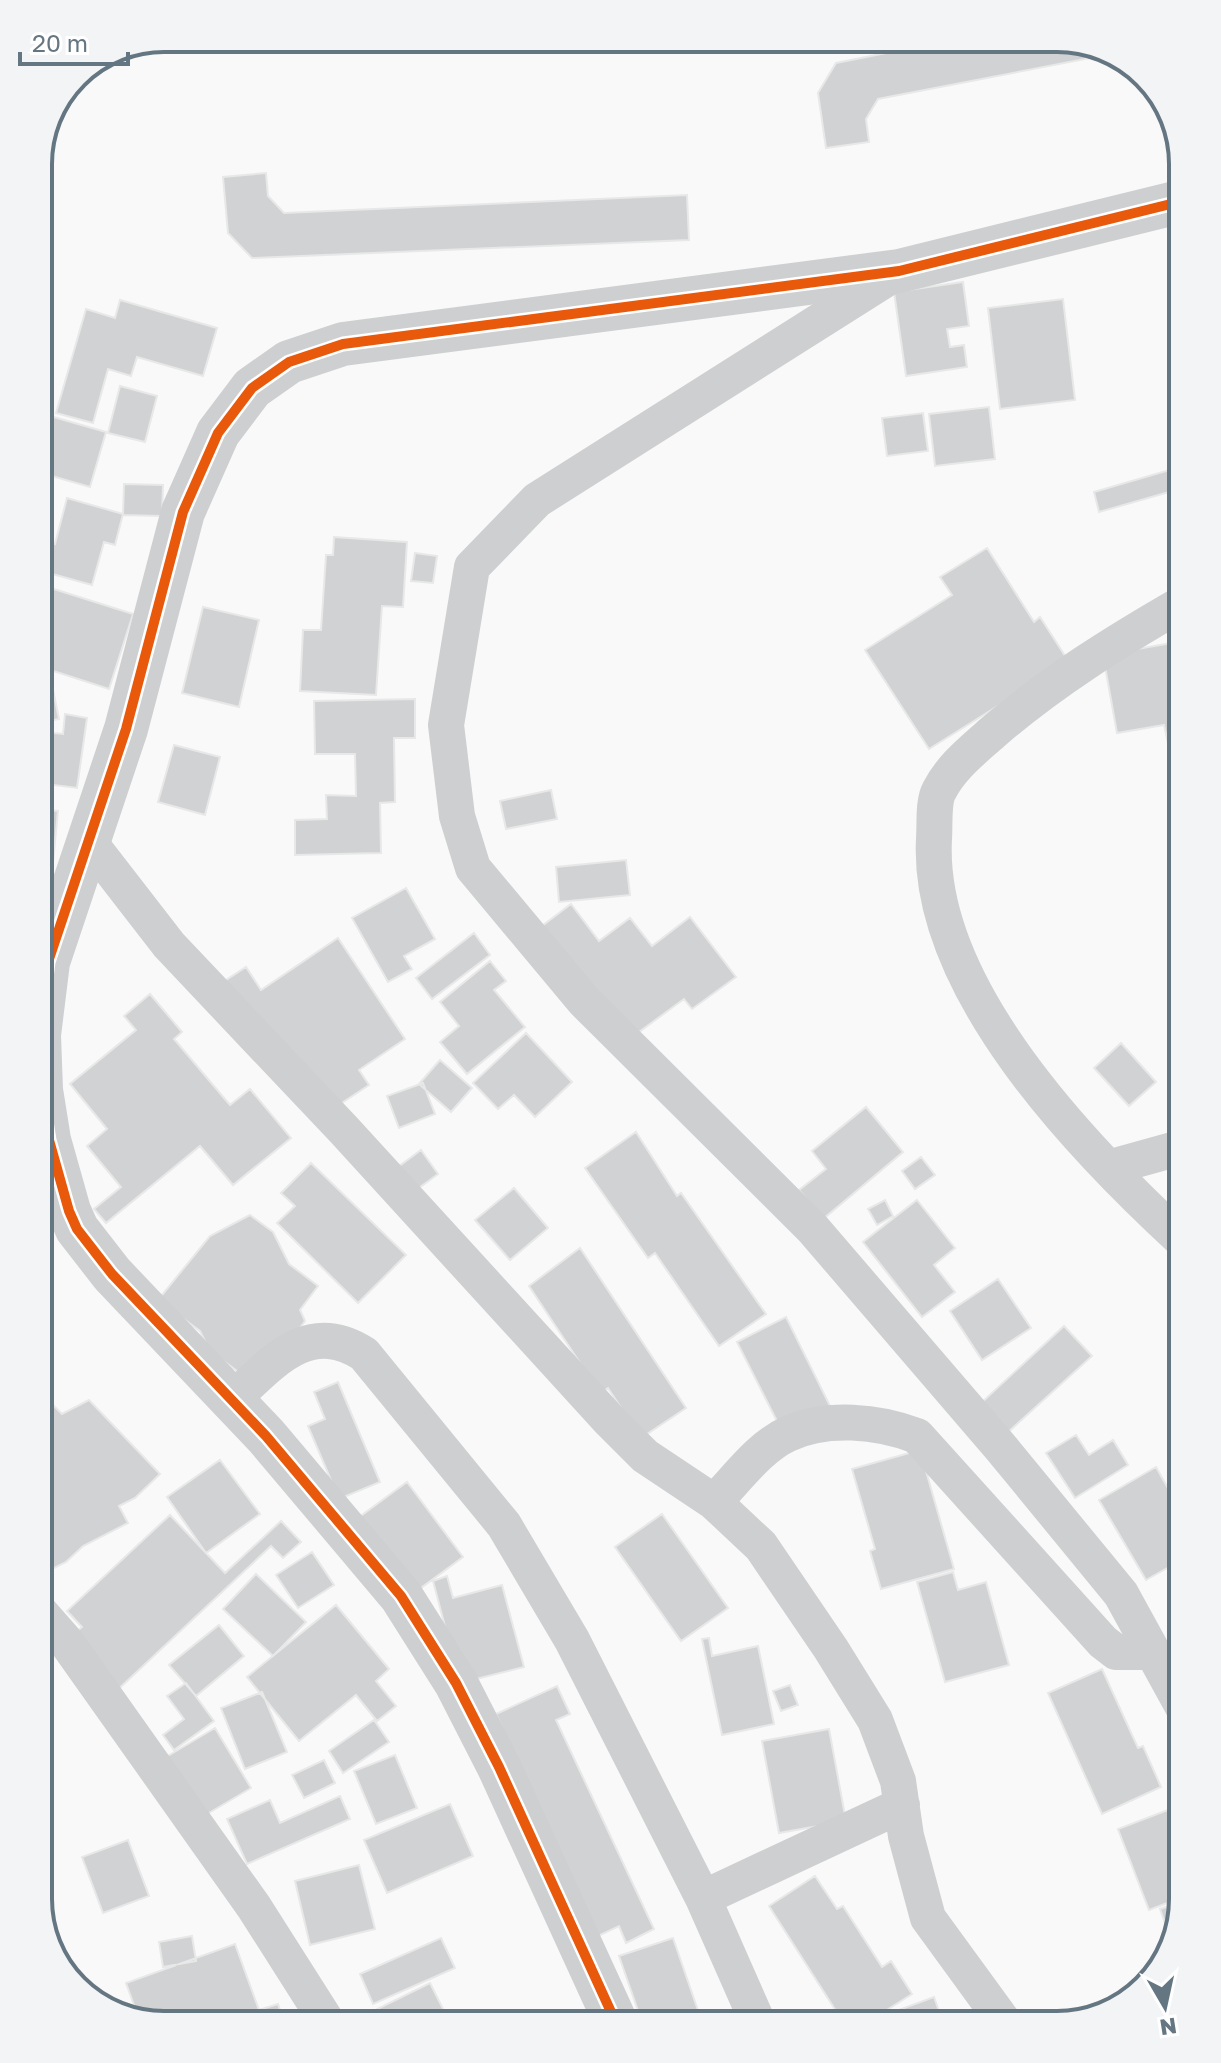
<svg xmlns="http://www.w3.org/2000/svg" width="1221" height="2063" font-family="'Golos Text',sans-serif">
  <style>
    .building { fill: #d0d2d3; stroke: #e8e8e8; stroke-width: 2 }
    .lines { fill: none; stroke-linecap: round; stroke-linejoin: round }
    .minor { stroke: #cecfd0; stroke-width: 36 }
    .tertiary { stroke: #cecfd0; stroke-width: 44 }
    .cycleway-casing { stroke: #fff; stroke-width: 15 }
    .cycleway { stroke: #e8590c; stroke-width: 10 }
    .rim { fill: none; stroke: #657683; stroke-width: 4 }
  </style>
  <rect width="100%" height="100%" fill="#f9f9f9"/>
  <path class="building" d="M962 38H1066L1111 54 878 99 866 119 869 142 826 148 818 93 836 63Z
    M266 173 268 196 284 213 687 195 689 240 252 258 228 233 223 177Z
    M963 282 969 326 947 329 950 347 964 345 967 367 906 376 894 292Z
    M1063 299 1075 400 1000 409 988 308Z
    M120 300 217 328 203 376 137 357 131 376 108 369 93 423 56 413 86 309 115 318Z
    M120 386 157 396 145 442 108 433Z
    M989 407 995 459 935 466 929 414Z
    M923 413 928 451 887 456 882 418Z
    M50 416 106 432 90 487 38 472V457Z
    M1183 466V488L1099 512 1094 492Z
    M124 484 163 485 162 516 123 515Z
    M67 498 123 514 115 545 104 542 92 585 38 570 46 542 55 544Z
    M334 537 407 542 403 607 382 606 376 695 300 691 303 630H321L326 555H333Z
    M987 548 1034 622 1040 617 1078 676 1006 701 929 749 865 650 952 595 940 577Z
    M415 553 437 556 433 583 411 581Z
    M38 584 133 614 109 689 38 666Z
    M203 607 259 620 239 707 182 693Z
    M1183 641V740L1168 743 1164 725 1117 733 1103 655Z
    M50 675 59 719 38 723V678Z
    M415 699V738H394L395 802 380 803 381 853 295 855V820L327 819 326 795 356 796 355 754H315L314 701Z
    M65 714 87 718 77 788 38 783 44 732 63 734Z
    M174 745 220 757 205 815 158 802Z
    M551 790 557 819 506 829 500 801Z
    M38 809 58 811 52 872 38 870Z
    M626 860 630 895 559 902 556 867Z
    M406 888 435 939 404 956 412 969 388 982 352 918Z
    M571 904 599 941 630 918 652 946 690 917 736 977 692 1009 684 999 628 1040 542 926Z
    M474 933 490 955 432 999 416 978Z
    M338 938 405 1039 359 1070 369 1085 328 1112 217 986 246 967 261 990Z
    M490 961 506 981 494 990 525 1027 467 1074 440 1042 459 1026 440 1002Z
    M150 994 182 1032 174 1039 230 1105 250 1089 291 1138 233 1185 200 1146 106 1223 94 1209 121 1187 87 1146 107 1129 70 1084 136 1030 124 1016Z
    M526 1033 572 1082 535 1117 514 1095 498 1109 473 1083Z
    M1121 1043 1156 1082 1129 1106 1094 1068Z
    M440 1060 472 1088 451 1112 419 1084Z
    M423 1083 435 1114 399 1128 387 1096Z
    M866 1107 903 1152 823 1219 799 1190 826 1169 812 1151Z
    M636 1132 677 1196 681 1193 766 1314 719 1346 655 1253 648 1258 585 1168Z
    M421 1150 438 1174 416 1190 398 1167Z
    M921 1157 935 1175 915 1189 902 1171Z
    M311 1163 406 1255 358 1303 277 1223 295 1206 281 1193Z
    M514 1188 548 1228 510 1260 475 1220Z
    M885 1200 893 1216 877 1225 868 1209Z
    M917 1200 955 1248 934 1265 955 1292 922 1317 863 1242Z
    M250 1215 273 1232 289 1264 318 1286 300 1310 305 1321 278 1358 244 1376 210 1351 200 1331 158 1300 210 1236Z
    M580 1248 686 1408 641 1438 608 1388 600 1393 529 1286Z
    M998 1279 1031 1328 982 1360 950 1311Z
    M786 1317 831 1408 783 1433 737 1342Z
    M1064 1326 1092 1356 1006 1434 979 1405Z
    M338 1382 380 1482 339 1499 308 1426 325 1419 314 1392Z
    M48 1400 62 1414 89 1400 160 1474 135 1498 119 1506 128 1523 83 1546 66 1562 38 1576V1405Z
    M1076 1435 1089 1455 1113 1440 1128 1465 1075 1498 1046 1453Z
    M920 1450 954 1569 881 1589 870 1551 875 1549 852 1469Z
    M220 1460 260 1514 206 1553 167 1497Z
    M1156 1467 1183 1515V1559L1146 1580 1099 1500Z
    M407 1482 463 1557 414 1593 358 1518Z
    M662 1514 728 1608 681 1641 615 1547Z
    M170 1515 225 1573 281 1521 301 1542 283 1558 271 1546 111 1696 66 1641 82 1627 67 1611Z
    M312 1552 334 1585 298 1608 276 1575Z
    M953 1572 958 1590 986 1582 1009 1665 945 1682 917 1582Z
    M256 1574 306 1622 273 1656 223 1609Z
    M447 1576 453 1598 502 1585 524 1667 460 1683 433 1581Z
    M1183 1582V1622H1180L1169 1586Z
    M336 1605 389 1669 376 1681 396 1706 377 1721 356 1695 299 1741 247 1677Z
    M219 1625 244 1656 196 1696 169 1665Z
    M709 1638 712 1656 758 1646 774 1724 722 1735 702 1639Z
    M1102 1669 1138 1748 1143 1746 1161 1787 1102 1814 1048 1693Z
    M186 1683 214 1721 174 1750 163 1735 184 1719 167 1696Z
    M790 1685 798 1705 781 1711 773 1691Z
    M557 1686 570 1714 556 1720 654 1929 626 1943 619 1926 596 1937 496 1714Z
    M262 1692 287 1752 245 1769 221 1708Z
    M374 1720 389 1742 343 1773 329 1751Z
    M215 1728 251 1788 197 1820 161 1760Z
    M829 1729 846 1821 779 1833 762 1741Z
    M395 1755 417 1808 376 1824 354 1771Z
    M324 1760 335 1783 304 1798 292 1775Z
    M340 1796 350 1819 247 1864 227 1819 270 1800 280 1823Z
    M450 1804 473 1856 387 1893 364 1840Z
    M1173 1808 1183 1832 1176 1835 1183 1854V1897L1149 1910 1118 1829Z
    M128 1840 149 1896 103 1913 82 1857Z
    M359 1865 375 1929 310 1945 295 1881Z
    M815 1876 837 1909 843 1906 882 1967 891 1961 912 1994 863 2025H845L769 1906Z
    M1181 1902 1182 1905 1171 1940 1160 1909Z
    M192 1936 196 1961 163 1967 159 1942Z
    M441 1938 455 1968 373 2004 360 1974Z
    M673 1938 703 2025H643L619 1956Z
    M235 1944 259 2010 278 2004 285 2025H156L139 2019 126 1983Z
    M430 1983 451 2025H357L355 2020Z
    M934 1997 944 2025H876L874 2019Z"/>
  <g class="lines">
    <path class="minor" d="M894 274 537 500 472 567 446 725 457 816 473 868 584 1001 813 1229 1002 1449 1121 1594 1183 1707
      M90 843 169 945 344 1130 610 1421 645 1456 714 1502 761 1546 831 1649 875 1720 898 1781 906 1836 928 1918 1006 2025
      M1111 1167 1183 1147
      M1183 1241C1081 1147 926 987 934 839 935 825 933 802 939 791 951 767 973 750 992 733 1051 682 1115 642 1183 603
      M232 1400C272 1363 308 1318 364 1354L504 1525 572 1640 703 1898 759 2025
      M714 1502C736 1480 759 1447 788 1434 827 1416 878 1421 917 1436L1103 1642 1116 1652H1153
      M38 1610 67 1643 254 1907 329 2025
      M703 1898 902 1805"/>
    <path class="tertiary" d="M617 2025 499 1767 456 1683 401 1596 266 1436 112 1274 77 1229 69 1211 49 1140 41 1090 39 1035 48 962 126 729 183 512 218 433 252 388 289 362 343 344 899 271 1183 201"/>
    <g class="cycleway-casing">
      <path id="cycleway" d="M617 2025 499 1767 456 1683 401 1596 266 1436 112 1274 77 1229 69 1211 49 1140 41 1090 39 1035 48 962 126 729 183 512 218 433 252 388 289 362 343 344 899 271 1183 201"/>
    </g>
    <use href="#cycleway" class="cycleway"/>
  </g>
  <path d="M0 0H1221V2063H0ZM164 52H1057A112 112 0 0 1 1169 164V1899A112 112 0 0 1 1057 2011H164A112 112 0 0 1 52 1899V164A112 112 0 0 1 164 52Z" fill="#f3f4f5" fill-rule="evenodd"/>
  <path class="rim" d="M164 52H1057A112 112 0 0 1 1169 164V1899A112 112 0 0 1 1057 2011H164A112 112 0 0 1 52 1899V164A112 112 0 0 1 164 52Z"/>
  <g transform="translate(1165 2007) rotate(171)" stroke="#ffffff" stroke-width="6" paint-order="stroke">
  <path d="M0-6L14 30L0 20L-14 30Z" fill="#657683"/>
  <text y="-12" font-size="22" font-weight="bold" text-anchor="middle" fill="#657683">N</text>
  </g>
  <path d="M20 52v12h108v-12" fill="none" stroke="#657683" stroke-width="4"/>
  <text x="32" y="52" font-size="24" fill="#657683" stroke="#ffffff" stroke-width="6" paint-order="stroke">20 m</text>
</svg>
